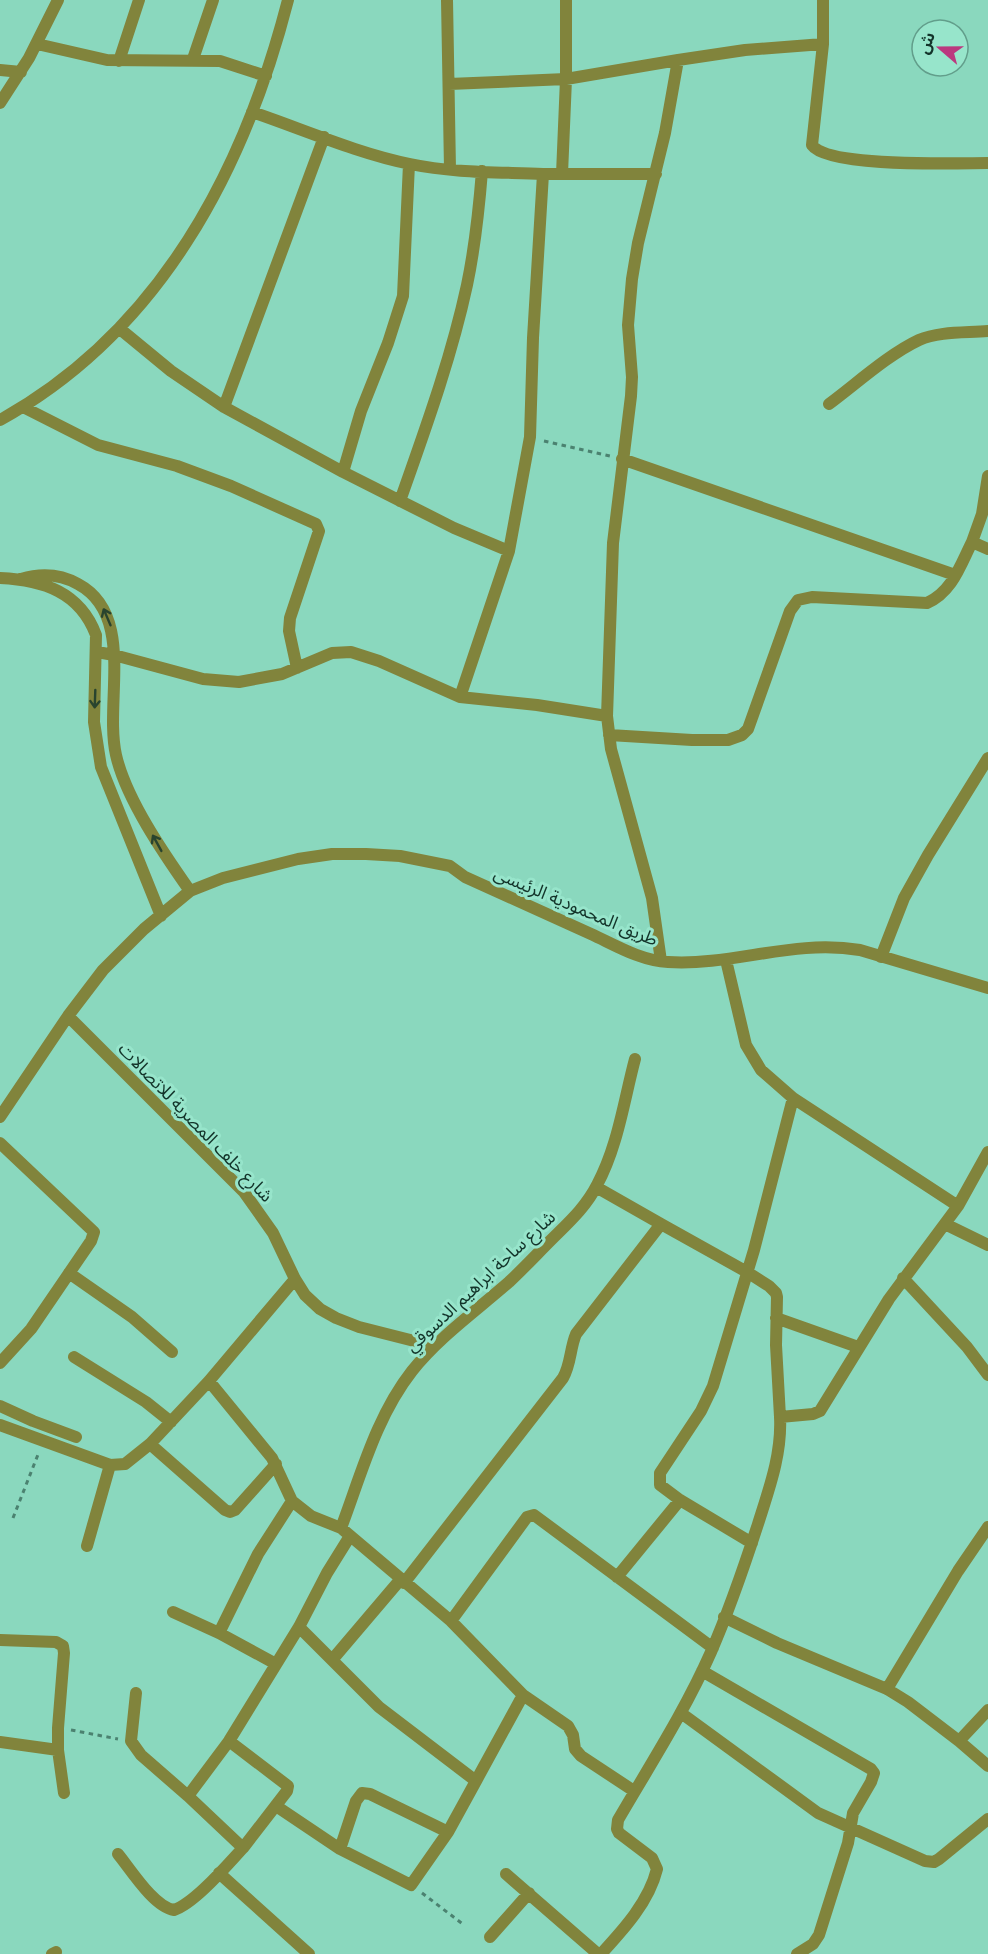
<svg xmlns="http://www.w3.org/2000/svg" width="988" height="1954" font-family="'Roboto Serif','Noto Sans Arabic',serif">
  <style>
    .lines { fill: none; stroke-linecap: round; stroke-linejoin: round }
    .path { stroke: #4b8270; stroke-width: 3; stroke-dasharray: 4.5 4.5; stroke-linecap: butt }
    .minor { stroke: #81843c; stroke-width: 12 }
    .oneway { stroke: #29442e }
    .labels { text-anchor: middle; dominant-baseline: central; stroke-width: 6; stroke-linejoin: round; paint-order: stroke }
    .street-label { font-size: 18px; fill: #13342a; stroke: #97e5cb }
  </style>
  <rect width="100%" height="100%" fill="#8ad8be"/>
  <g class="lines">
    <path class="path" d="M544 441 610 456
      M13 1518 39 1452
      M71 1730 118 1739
      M422 1893 464 1925"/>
    <path class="minor" d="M447 0 450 169
      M37 44 107 60 220 61 266 76
      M823 44 812 145C828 168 957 163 988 163
      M193 59 213 0
      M119 61 139 0
      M0 70 21 72
      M449 84 566 79 678 60
      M0 103 29 58 58 0
      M543 174H656
      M562 174 566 79V0
      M120 329 171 371 224 407 343 472 454 528 509 551 530 437 533 338 543 174C499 172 453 173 410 164 359 154 302 129 252 112
      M829 404C856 384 889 354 919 340 939 331 967 333 988 331
      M23 407 98 445 177 466 231 486 316 524 319 531 290 618 289 631 297 668
      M224 407 324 137
      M0 420C159 332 244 171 288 0
      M622 459 955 575
      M343 472 361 411 388 343 403 296 409 164
      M400 501C425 430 451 359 467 285 475 247 479 209 482 171
      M972 542 982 514 988 476
      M0 578C43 580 80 592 96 635L94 722 101 767 161 916
      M21 579C41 573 60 574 78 584 136 615 104 702 116 755 126 799 164 854 190 891
      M97 652 114 655 203 679 239 682 282 674 332 653 351 652 379 661 460 697 537 705 607 716 611 749 652 898 661 961
      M460 697 509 551
      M607 716 613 543 631 396 632 377 628 325 632 279 638 243 665 133 678 60 745 50 823 44V0
      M609 735 692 740H728L742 735 748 729 790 611 798 600 812 597 927 603C952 592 960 566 972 542L988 549
      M881 957 904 898 928 855 988 758
      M726 960 746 1045 761 1070 793 1098 958 1206
      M68 1016 244 1192 273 1233 295 1279 305 1295 320 1309 336 1318 359 1327 434 1346
      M0 1117 68 1016 103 970 144 929 190 891 223 878 298 859 332 854H366L400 856 450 866 465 877C507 896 549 915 591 934 615 945 641 961 668 962 734 966 792 939 860 950L988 988
      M0 1143 94 1232 91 1241 31 1329 0 1363
      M661 1224 747 1272 769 1286 776 1293 777 1297 776 1345 780 1417 813 1414 820 1411 889 1299 958 1206 988 1152
      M945 1224 988 1245
      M69 1273 132 1317 172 1352
      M903 1278 967 1347 988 1375
      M776 1318 858 1347
      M74 1357 146 1402 171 1422
      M209 1381 272 1458 292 1501 311 1516 341 1528 451 1621 523 1695 568 1726 573 1735 575 1749 581 1756 634 1791
      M0 1406 33 1421 76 1437
      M0 1425 110 1465 125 1464 150 1444 209 1381 295 1279
      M150 1444 225 1510 230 1512 235 1510 276 1464
      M341 1528C361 1475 376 1417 412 1371 439 1337 476 1311 509 1282 523 1269 537 1254 551 1240 568 1223 586 1207 597 1185 618 1146 624 1100 635 1059
      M752 1543 680 1500 660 1485V1473L701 1411 713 1386 754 1250 793 1098
      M87 1546 110 1465
      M617 1577 680 1500
      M404 1583 563 1378C571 1364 570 1348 576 1334L661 1224 596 1187
      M173 1612 219 1633 276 1664
      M724 1617 777 1643 887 1689 908 1702 959 1741
      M451 1621 527 1517 534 1515 713 1648
      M219 1633 258 1554 292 1501
      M0 1640 56 1642 63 1646 64 1653 58 1728V1750L64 1793
      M332 1660 400 1580
      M702 1671 871 1769 874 1773 871 1782 853 1813 848 1843 819 1935 813 1944 797 1954
      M887 1689 958 1571 988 1527
      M136 1693 131 1741 141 1755 188 1796
      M988 1710 959 1741 988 1766
      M681 1713 818 1813 925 1861 934 1862 939 1859 988 1819
      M229 1741 288 1786 287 1791 243 1848
      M0 1742 58 1750
      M476 1781 523 1695
      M276 1806 340 1849 411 1885 448 1832 476 1781 379 1707 299 1627
      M340 1849 356 1801 362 1793 370 1794 448 1832
      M118 1854C131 1870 154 1907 174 1910 195 1903 227 1865 243 1848L188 1796 229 1741 299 1627 327 1573 350 1536
      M219 1873 309 1954
      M506 1874 598 1954
      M490 1937 529 1893
      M52 1954 56 1952
      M601 1954C623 1930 649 1902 657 1869L652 1858 619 1833 617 1829 618 1820C650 1765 685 1711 711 1652 729 1611 744 1567 758 1524 769 1489 782 1454 780 1417"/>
  </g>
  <defs><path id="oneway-shaft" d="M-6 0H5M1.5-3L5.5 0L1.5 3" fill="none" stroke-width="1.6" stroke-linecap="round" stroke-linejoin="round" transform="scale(1.5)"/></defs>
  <g class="oneway">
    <use href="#oneway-shaft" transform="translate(107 617) rotate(-113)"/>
    <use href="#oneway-shaft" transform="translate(95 699) rotate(92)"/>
    <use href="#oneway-shaft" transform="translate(157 843) rotate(-119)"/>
  </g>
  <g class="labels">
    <g class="street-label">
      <text transform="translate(576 906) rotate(23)">طريق المحمودية الرئيسى</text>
      <text transform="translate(196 1122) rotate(46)">شارع خلف المصرية للاتصالات</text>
      <text transform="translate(480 1281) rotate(-43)">شارع ساحة ابراهيم الدسوقي</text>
    </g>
  </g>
  <g transform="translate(940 48) rotate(290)"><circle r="28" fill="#97e5cb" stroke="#629e8b" stroke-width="1.5"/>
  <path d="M0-4.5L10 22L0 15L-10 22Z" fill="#bb387f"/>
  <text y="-9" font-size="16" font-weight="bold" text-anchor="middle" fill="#13342a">ش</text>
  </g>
</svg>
